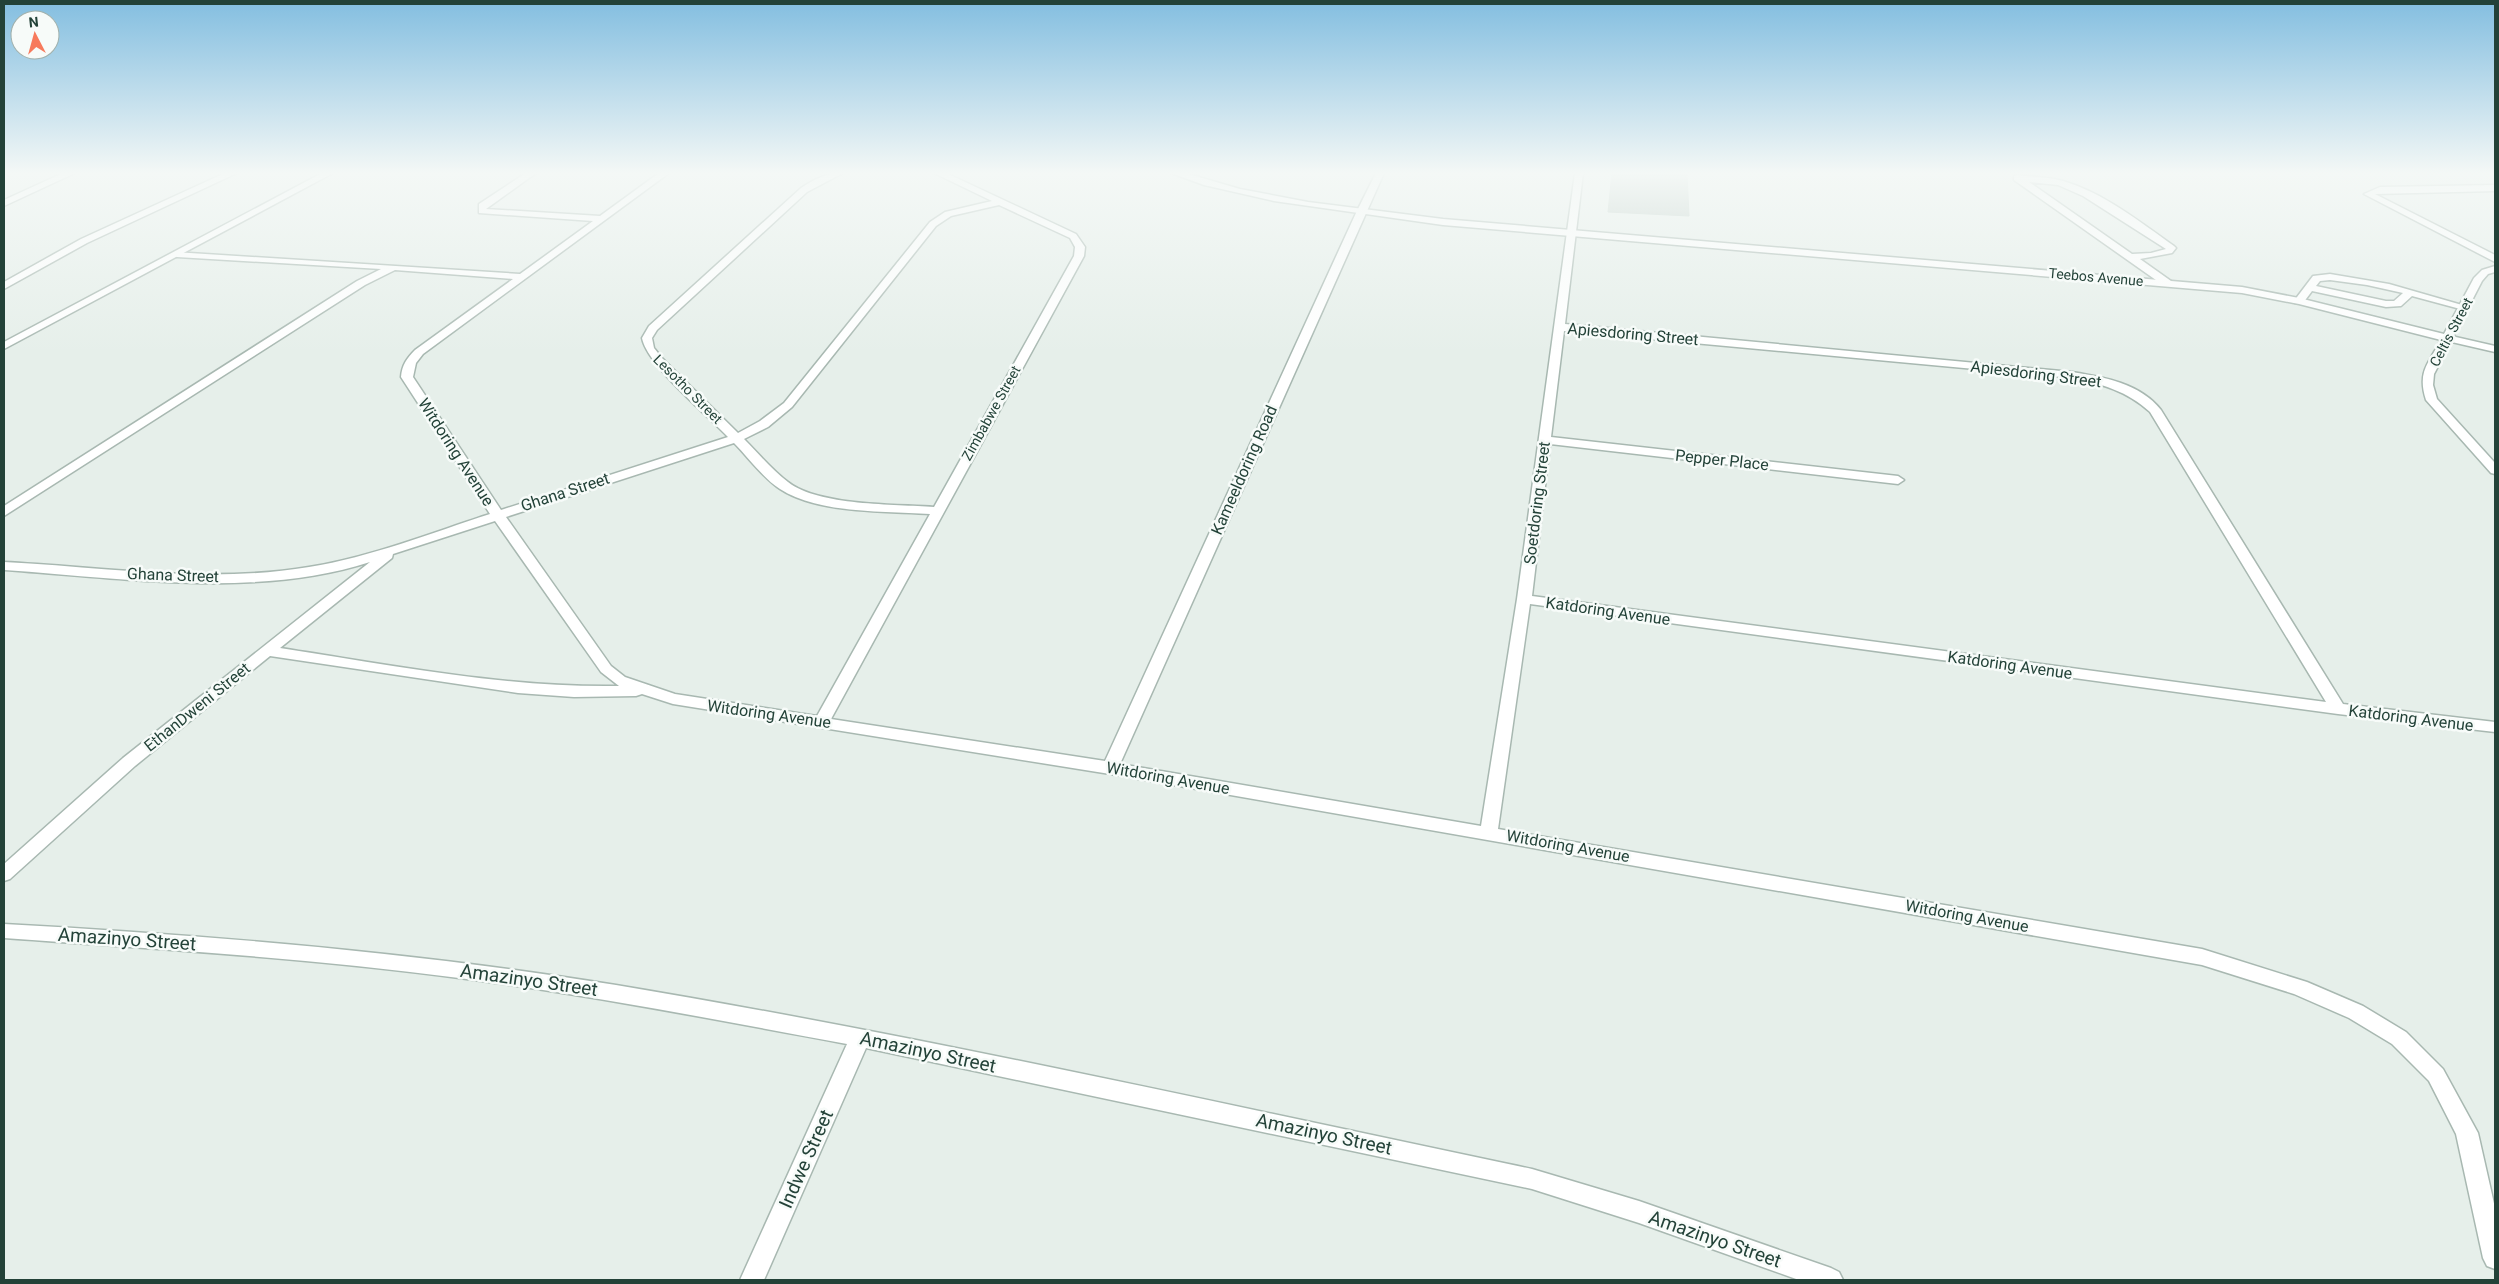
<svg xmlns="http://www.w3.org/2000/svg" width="2499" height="1284" font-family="Roboto,sans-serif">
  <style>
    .building { fill: #bbcac3; stroke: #b8c9c1 }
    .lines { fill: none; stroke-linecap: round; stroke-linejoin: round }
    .service-casing { stroke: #a8b8b1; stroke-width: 3 }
    .minor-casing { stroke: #a8b8b1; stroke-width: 3 }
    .tertiary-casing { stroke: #a8b8b1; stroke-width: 3 }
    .service { fill: #fff; fill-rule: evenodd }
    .minor { fill: #fff; fill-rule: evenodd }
    .tertiary { fill: #fff; fill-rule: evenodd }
    .labels { text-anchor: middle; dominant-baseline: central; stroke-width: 5; stroke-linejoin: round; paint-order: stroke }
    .far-street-label { font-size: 14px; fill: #234238; stroke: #f7fbf9 }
    .street-label { font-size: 16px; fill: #234238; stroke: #f7fbf9 }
    .near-street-label { font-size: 19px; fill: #234238; stroke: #f7fbf9 }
  </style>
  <rect width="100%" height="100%" fill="#e6efea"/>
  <path class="building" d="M1612 173H1687L1689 216 1608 212Z"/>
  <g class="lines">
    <g class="service-casing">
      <path id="service" d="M2017 175C2032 177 2049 177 2063 181 2104 193 2140 222 2174 246L2176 248 2172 253 2140 259 2171 281V285H2163L2014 180V176ZM2029 182 2058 185 2083 196 2166 249 2151 253 2132 254Z
        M2495 185V191L2375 194 2495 255V262L2364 194 2380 187Z
        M2330 274 2389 284 2469 307 2464 310 2412 296 2401 306 2386 307 2312 291 2303 303H2295L2294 301 2313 276ZM2330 280 2367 285 2403 293 2394 301H2386L2316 286 2320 281Z
        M2447 335 2495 346V352L2443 340V336Z"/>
    </g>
    <g class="minor-casing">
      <path id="minor" d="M63 173H75L4 206V200Z
        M225 173H237L87 243 4 289V282L81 239Z
        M526 173H536L486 209 600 216 659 173H669L423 354 416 363 413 377 501 510 728 437C707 415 647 365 642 338L649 326 801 188C815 179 826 173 843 173L807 192 657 330 652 338 654 348 662 358 738 433 760 421 784 403 930 222 945 212 992 201 934 173H946L1076 234 1085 247 1084 256 831 719 1105 761 1356 213 1376 173H1384L1120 764 1481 826 1517 599 1575 173H1583L1565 324 2072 372C2103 377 2140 383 2161 410L2343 704 2495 722V732L2338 714 1530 604 1498 829 2202 949 2307 982 2363 1006 2406 1032 2443 1069 2478 1133 2495 1208V1269L2487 1266 2483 1258 2456 1134 2429 1081 2392 1044 2349 1018 2294 994 2202 965 1110 774 673 704 642 694 636 696 574 697 518 693 270 656 135 766 10 879 4 881V864L123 758 370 562C256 599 121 578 4 570V562C105 567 208 584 309 567 371 557 431 533 490 514L401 377C402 365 407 358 415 350L513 279 395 270 365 285 4 516V506L357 281 381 269 177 257 174 256V252L520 274 593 221 479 213V204ZM999 205 1070 238 1075 247 1074 256 934 507C895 504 818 506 788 482 772 470 758 453 744 439L768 427 792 407 936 226 951 216ZM1564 331 2072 378C2102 384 2127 391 2150 412L2326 702 1532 596 1550 444 1898 484 1904 480 1898 476 1551 437ZM734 443C748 457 763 478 780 489 818 514 885 511 930 514L817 716 675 694 625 677 611 666 506 517ZM495 521 601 672 619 686C506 688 392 665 280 648L392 558 393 554Z
        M4 924C208 935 413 952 616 985 923 1036 1227 1105 1532 1169L1639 1201 1831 1268 1839 1272 1843 1280H1799L1639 1223 1532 1189 866 1048 764 1280H740L847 1044C718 1020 589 995 459 978 308 958 156 949 4 938Z"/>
    </g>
    <g class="tertiary-casing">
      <path id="tertiary" d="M322 173H333L4 349V342Z
        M1171 173H1185L1240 189 1308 202 1443 219 2242 287 2299 298 2444 334 2474 278 2482 270 2495 266V272L2488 274 2482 281 2434 374 2433 385 2437 399 2495 463V474L2491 473 2426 400C2417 372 2428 364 2441 340L2299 304 2242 293 1443 225 1274 201 1204 185Z"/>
    </g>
    <use href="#service" class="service"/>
    <use href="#minor" class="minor"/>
    <use href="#tertiary" class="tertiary"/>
  </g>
  <linearGradient id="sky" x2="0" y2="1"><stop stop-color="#83bee0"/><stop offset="0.49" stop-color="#f4f8f6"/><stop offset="1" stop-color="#f4f8f6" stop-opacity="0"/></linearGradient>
  <rect width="2499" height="353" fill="url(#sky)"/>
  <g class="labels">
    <g class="far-street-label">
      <text transform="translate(2096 277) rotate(5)">Teebos Avenue</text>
      <text transform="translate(2451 332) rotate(-62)">Celtis Street</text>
      <text transform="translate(688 389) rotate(45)">Lesotho Street</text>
      <text transform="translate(991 413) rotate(-61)">Zimbabwe Street</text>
    </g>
    <g class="street-label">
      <text transform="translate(1633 334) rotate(5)">Apiesdoring Street</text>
      <text transform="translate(2036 374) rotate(7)">Apiesdoring Street</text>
      <text transform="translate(456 452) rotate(57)">Witdoring Avenue</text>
      <text transform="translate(1722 460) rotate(6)">Pepper Place</text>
      <text transform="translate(1244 470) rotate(-66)">Kameeldoring Road</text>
      <text transform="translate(565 492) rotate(-18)">Ghana Street</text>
      <text transform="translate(1537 503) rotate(-83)">Soetdoring Street</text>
      <text transform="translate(173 575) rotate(2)">Ghana Street</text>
      <text transform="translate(1608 611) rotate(8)">Katdoring Avenue</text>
      <text transform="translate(2010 665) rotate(8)">Katdoring Avenue</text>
      <text transform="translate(197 707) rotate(-39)">EthanDweni Street</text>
      <text transform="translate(769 714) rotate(8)">Witdoring Avenue</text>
      <text transform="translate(2411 718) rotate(7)">Katdoring Avenue</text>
      <text transform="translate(1168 778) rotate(10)">Witdoring Avenue</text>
      <text transform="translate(1568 846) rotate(10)">Witdoring Avenue</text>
      <text transform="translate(1967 916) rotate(10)">Witdoring Avenue</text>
    </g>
    <g class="near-street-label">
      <text transform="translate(127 939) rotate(4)">Amazinyo Street</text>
      <text transform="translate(529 980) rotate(8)">Amazinyo Street</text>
      <text transform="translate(928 1052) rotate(12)">Amazinyo Street</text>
      <text transform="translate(1324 1134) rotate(12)">Amazinyo Street</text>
      <text transform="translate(806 1159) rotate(-66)">Indwe Street</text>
      <text transform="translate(1715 1239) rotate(19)">Amazinyo Street</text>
    </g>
  </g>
  <rect width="2499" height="1284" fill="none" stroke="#234238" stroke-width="10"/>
  <g transform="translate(35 35) rotate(354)"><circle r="24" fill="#f7fbf9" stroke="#a2b1ac"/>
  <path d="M0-4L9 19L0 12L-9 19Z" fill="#f77a5c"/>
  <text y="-8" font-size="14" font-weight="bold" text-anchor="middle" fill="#234238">N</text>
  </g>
</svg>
